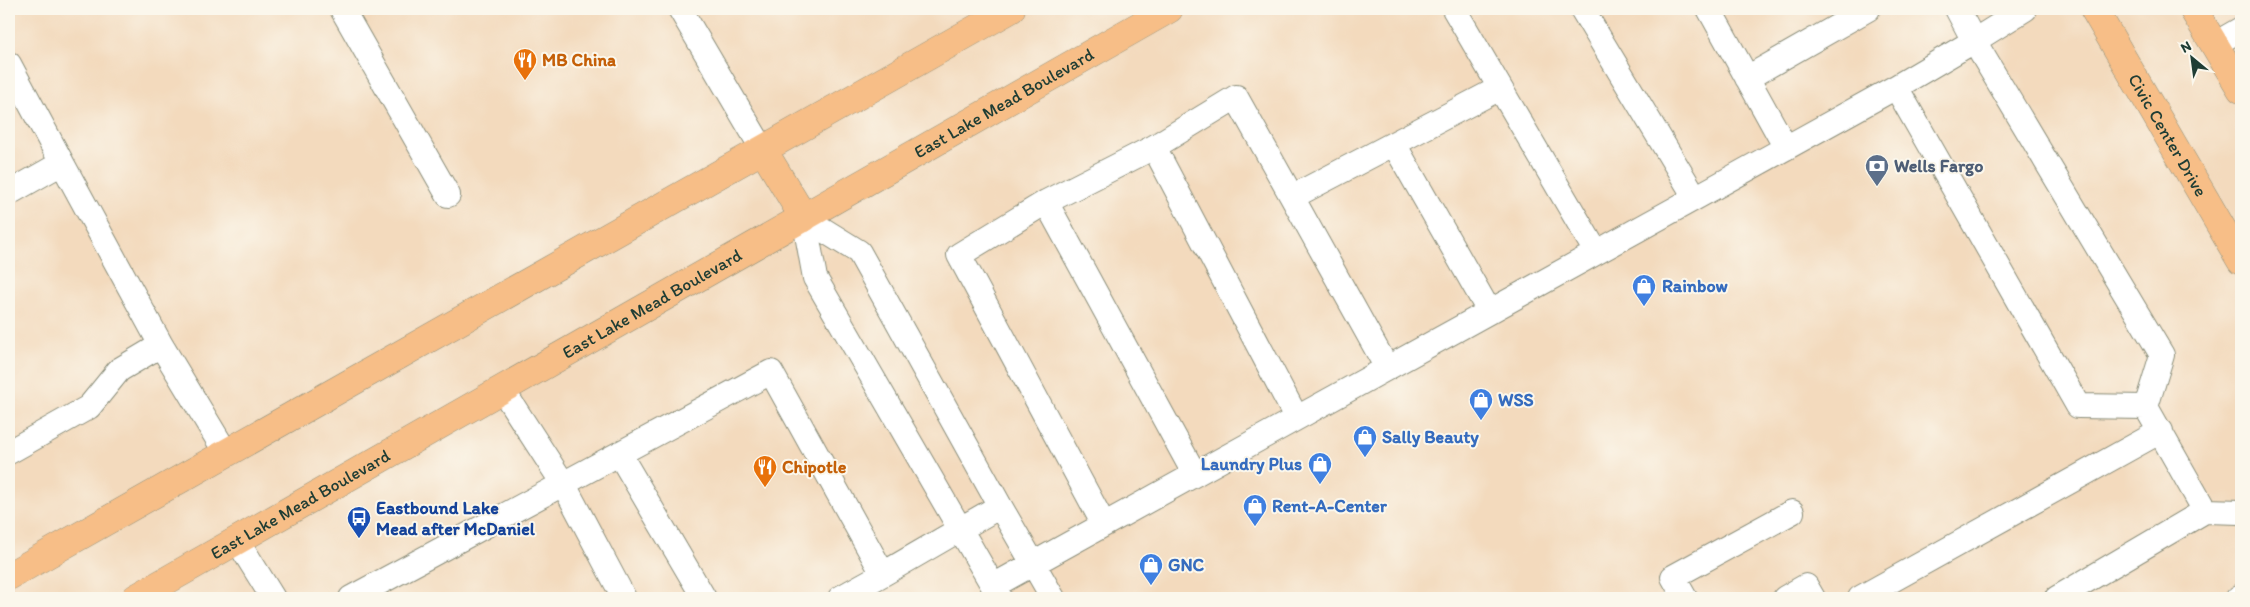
<svg xmlns="http://www.w3.org/2000/svg" width="2250" height="607" font-family="Itim,sans-serif">
  <style>
    .lines { fill: none; stroke-linecap: round; stroke-linejoin: round }
    .service-casing { stroke: #898c78; stroke-width: 26 }
    .primary-casing { stroke: #898c78; stroke-width: 29 }
    .service { stroke: #fff; stroke-width: 24 }
    .primary { stroke: #f7be87; stroke-width: 28 }
    .labels { text-anchor: middle; dominant-baseline: central; stroke-width: 4; stroke-linejoin: round; paint-order: stroke }
    .food-label { font-size: 18px; font-weight: bold; fill: #c56008; stroke: #fbf7ec; text-anchor: start }
    .street-label { font-size: 18px; fill: #1f3d34; stroke: #fbf7ec }
    .service-label { font-size: 18px; font-weight: bold; fill: #4e5e75; stroke: #fbf7ec; text-anchor: start }
    .shop-label { font-size: 18px; font-weight: bold; fill: #366cbe; stroke: #fbf7ec; text-anchor: start }
    .transit-label { font-size: 18px; font-weight: bold; fill: #164399; stroke: #fbf7ec; text-anchor: start }
  </style>
  <rect width="100%" height="100%" fill="#fbf7ec"/>
  <filter id="ink" filterUnits="userSpaceOnUse"><feTurbulence type="fractalNoise" baseFrequency=".02" numOctaves="2"/><feDisplacementMap in="SourceGraphic" scale="10" xChannelSelector="R" yChannelSelector="G"/><feConvolveMatrix kernelMatrix="1 2 1 2 8 2 1 2 1" color-interpolation-filters="sRGB"/></filter>
  <filter id="wash" filterUnits="userSpaceOnUse"><feTurbulence type="fractalNoise" baseFrequency=".0096" numOctaves="4" result="noise"/><feDisplacementMap in="SourceGraphic" scale="20" xChannelSelector="R" yChannelSelector="G"/><feGaussianBlur stdDeviation="1.12" result="paint"/><feColorMatrix in="noise" values="0 0 0 0 0 0 0 0 0 0 0 0 0 0 0 0 0 1.4 0 .05"/><feComposite in="paint" operator="in"/></filter>
  <g filter="url(#wash)">
    <rect width="100%" height="100%" fill="#f3dabd"/>
  </g>
  <g filter="url(#ink)">
    <g class="lines">
      <g class="service-casing">
        <path id="service" d="M342 9 448 195
          M680 9 763 150
          M1454 9 1596 252
          M1582 9 1695 197
          M1709 9 1786 148
          M1957 9 1974 41 2025 9
          M2215 44 2241 29
          M9 64 62 163 9 193
          M1747 78 1868 9
          M1394 144 1489 311
          M1154 147 1296 417
          M1046 202 1194 473
          M804 218 859 252 1000 506 1053 598
          M804 218 815 278 1000 598
          M161 345 226 453
          M1387 368 1292 197 1500 88
          M502 389 564 485 624 598
          M2146 407 2078 406 1896 87 1974 41 2162 355 2146 407 2205 511
          M9 452 89 407 119 370 161 345 62 163
          M620 455 704 598
          M1103 523 959 255 1046 202 1154 147 1236 97 1292 197
          M237 540 273 598
          M883 574 1000 506
          M993 586 1896 87
          M351 598 771 372 883 574 840 598
          M1685 598 1673 577 1792 512
          M1785 598 1806 586 1813 598
          M1860 598 2161 431
          M2057 598 2205 511 2241 512
          M2238 598 2241 596"/>
      </g>
      <g class="primary-casing">
        <g id="primary">
          <path id="s1" d="M2094 9 2241 261"/>
          <path d="M2193 9 2241 89"/>
          <path d="M763 150 804 218"/>
          <path d="M9 576 1011 9"/>
          <path id="s2" d="M136 598 1169 9"/>
        </g>
      </g>
      <use href="#service" class="service"/>
      <use href="#primary" class="primary"/>
    </g>
  </g>
  <defs>
    <g id="restaurant-pin" transform="scale(1.25)"><path d="M0 17L-7.5 6A9.5 9.5 0 1 1 7.5 6Z" fill="#e8710a" stroke="#fbf7ec"/><path d="M-5-6h1v4h1v-4h1v4h1v-4h1v5L-1.5 .5V6h-2V.5L-5-1ZM5-6V6H3V1.5H1.5Q1.5-4 5-6Z" fill="#fff"/></g>
    <g id="bank-pin" transform="scale(1.25)"><path d="M0 17L-7.5 6A9.5 9.5 0 1 1 7.5 6Z" fill="#5c6f8a" stroke="#fbf7ec"/><path d="M-6-4H6V4H-6ZM0-2.3a2.3 2.3 0 1 0 0 4.6a2.3 2.3 0 1 0 0-4.6Z" fill="#fff"/></g>
    <g id="shop-pin" transform="scale(1.25)"><path d="M0 17L-7.5 6A9.5 9.5 0 1 1 7.5 6Z" fill="#3f7fe0" stroke="#fbf7ec"/><path d="M-5-2.5h2.3a2.7 3.5 0 0 1 5.4 0H5L5.5 6h-11ZM-1.5-2.5h3a1.5 2.3 0 0 0-3 0Z" fill="#fff"/></g>
    <g id="bus-pin" transform="scale(1.25)"><path d="M0 17L-7.5 6A9.5 9.5 0 1 1 7.5 6Z" fill="#1a4fb4" stroke="#fbf7ec"/><path d="M-5-6H5V4H4V6H2V4H-2V6H-4V4H-5ZM-3.5-4V0h7V-4ZM-3.5 1.2v1.5H-2V1.2ZM2 1.2v1.5H3.5V1.2Z" fill="#fff"/></g>
  </defs>
  <g fill-rule="evenodd">
    <use href="#restaurant-pin" x="525" y="60"/>
    <use href="#bank-pin" x="1877" y="166"/>
    <use href="#shop-pin" x="1644" y="286"/>
    <use href="#shop-pin" x="1481" y="400"/>
    <use href="#shop-pin" x="1365" y="437"/>
    <use href="#shop-pin" x="1320" y="464"/>
    <use href="#restaurant-pin" x="765" y="467"/>
    <use href="#shop-pin" x="1255" y="506"/>
    <use href="#bus-pin" x="359" y="518"/>
    <use href="#shop-pin" x="1151" y="565"/>
  </g>
  <g class="labels">
    <g class="food-label">
      <text x="542" y="60">MB China</text>
      <text x="782" y="467">Chipotle</text>
    </g>
    <g class="street-label">
      <text stroke="none"><textPath href="#s2" startOffset="999">East Lake Mead Boulevard</textPath></text>
      <text stroke="none"><textPath href="#s1" startOffset="146">Civic Center Drive</textPath></text>
      <text stroke="none"><textPath href="#s2" startOffset="594">East Lake Mead Boulevard</textPath></text>
      <text stroke="none"><textPath href="#s2" startOffset="189">East Lake Mead Boulevard</textPath></text>
    </g>
    <g class="service-label">
      <text x="1894" y="166">Wells Fargo</text>
    </g>
    <g class="shop-label">
      <text x="1662" y="286">Rainbow</text>
      <text x="1498" y="400">WSS</text>
      <text x="1382" y="437">Sally Beauty</text>
      <text x="1302" y="464" text-anchor="end">Laundry Plus</text>
      <text x="1272" y="506">Rent-A-Center</text>
      <text x="1168" y="565">GNC</text>
    </g>
    <g class="transit-label">
      <text x="376" y="508">Eastbound Lake<tspan x="376" dy="21">Mead after McDaniel</tspan></text>
    </g>
  </g>
  <rect width="2250" height="607" fill="none" stroke="#fbf7ec" stroke-width="30"/>
  <g transform="translate(2192 58) rotate(331)" stroke="#fbf7ec" stroke-width="4" paint-order="stroke">
  <path d="M0-4L9 19L0 12L-9 19Z" fill="#1f3d34"/>
  <text y="-8" font-size="14" font-weight="bold" text-anchor="middle" fill="#1f3d34">N</text>
  </g>
</svg>
